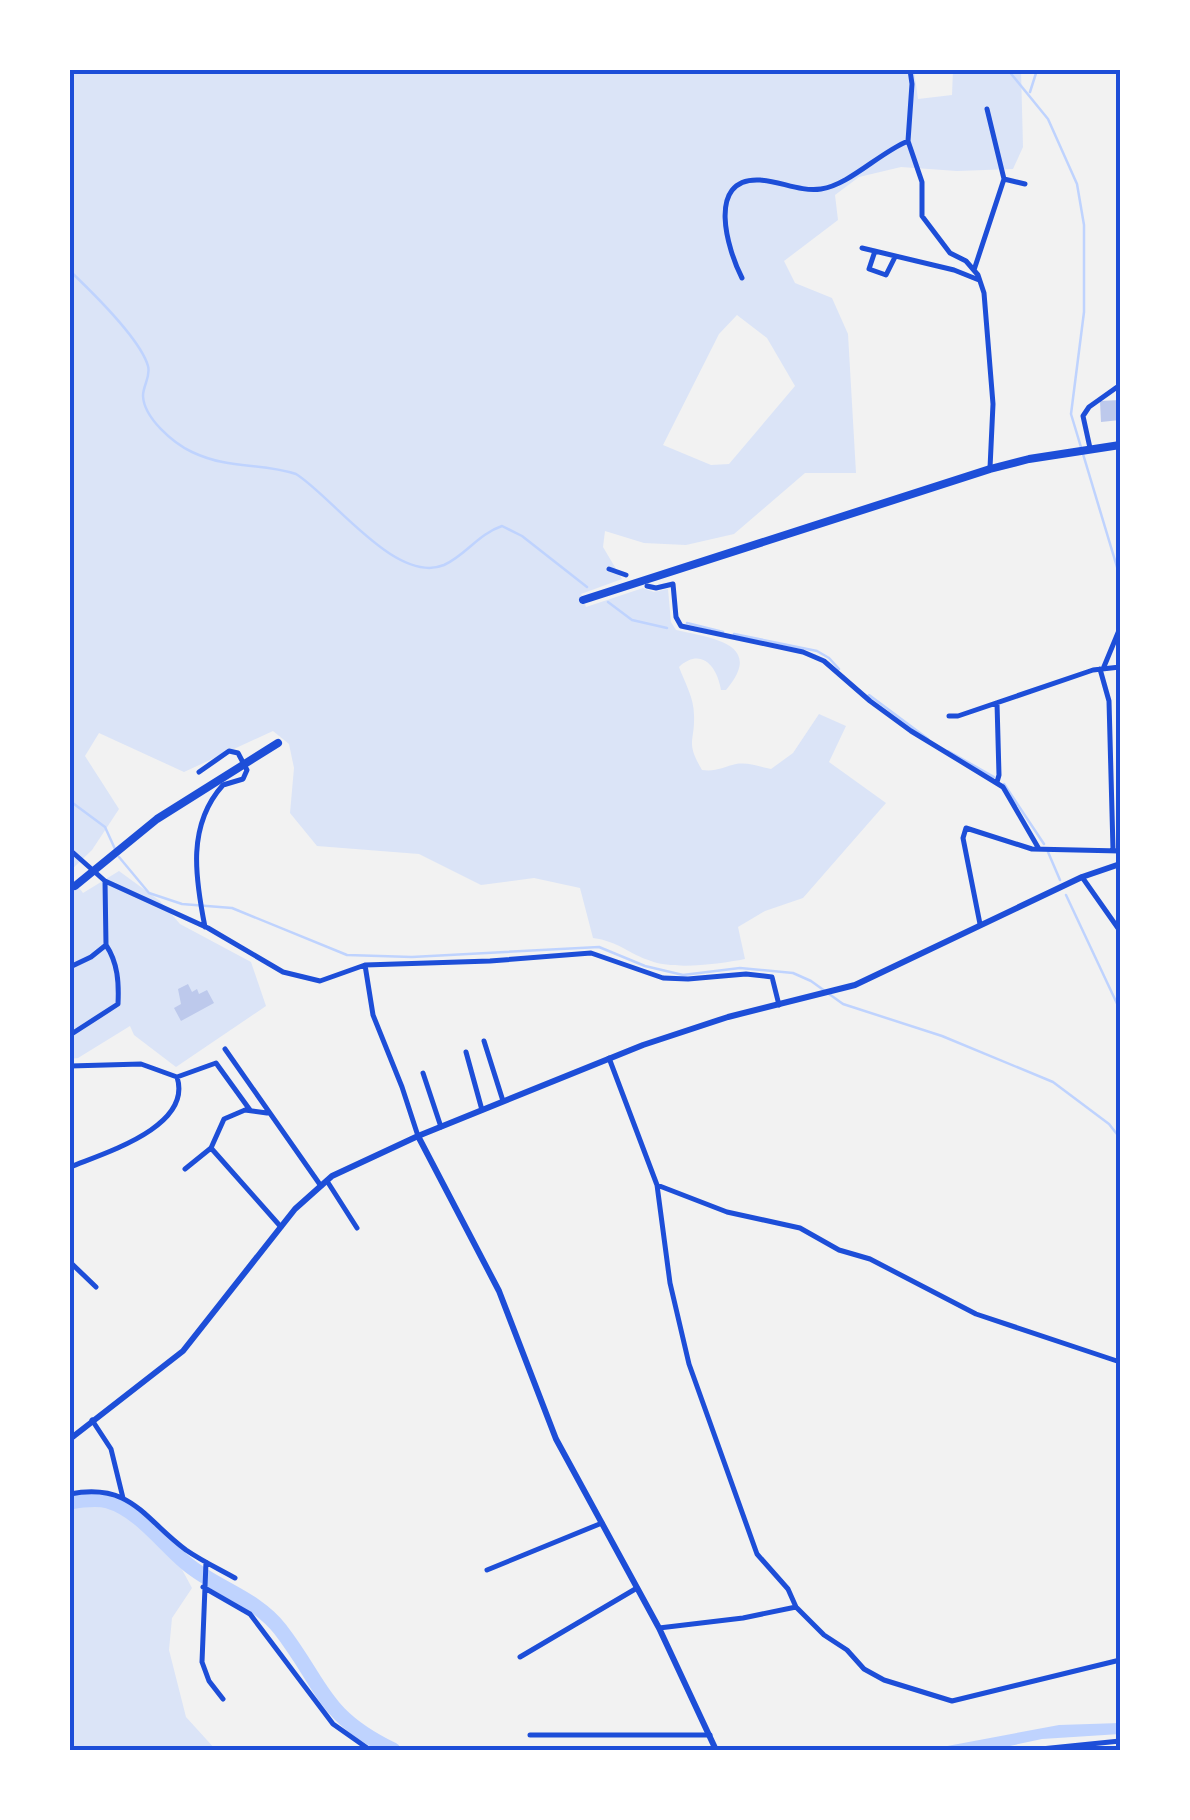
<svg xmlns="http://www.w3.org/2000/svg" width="1190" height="1820" font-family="Lora,serif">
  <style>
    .green { fill: #dbe4f7; fill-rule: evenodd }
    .water { fill: #bfd3fe }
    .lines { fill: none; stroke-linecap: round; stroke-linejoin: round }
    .stream { stroke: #bfd3fe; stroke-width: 2.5 }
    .river { stroke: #bfd3fe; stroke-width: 15 }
    .building { fill: #bdc9ec }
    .minor { stroke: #1d4ed8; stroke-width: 5 }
    .tertiary { stroke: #1d4ed8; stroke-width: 6 }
    .trunk { stroke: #1d4ed8; stroke-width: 8 }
    .neatline { fill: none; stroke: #1d4ed8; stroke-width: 4 }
  </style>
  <rect width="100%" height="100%" fill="#f2f2f2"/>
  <path class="green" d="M70 70H914L918 99 952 95 953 70H1021L1023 147 1013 169 957 171 901 167 859 177 835 195 838 220 784 261 795 283 832 298 848 334 856 473H805L734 534 686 545 644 543 605 531 603 547 622 579 581 594 586 607 643 588 654 592 668 589 671 622 676 630C710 638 766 643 726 690H721C717 666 701 647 679 667 685 683 694 698 694 715 695 743 685 741 702 770 716 772 723 767 736 764 748 762 760 767 771 769L793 753 819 714 846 726 829 762 886 803 803 898 765 911 738 927 745 959C720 964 675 970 651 961 629 954 618 941 593 938L580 888 534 878 481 885 419 854 317 846 290 813 294 768 289 744 273 731 184 772 99 733 85 756 119 809 92 850 70 871ZM737 315 767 338 795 386 729 464 711 465 663 445 719 334Z
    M119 871 160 901 180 924 251 962 266 1006 176 1067 134 1035 130 1026 78 1058 70 1059V876L83 893Z
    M118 1500 164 1536 192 1588 172 1618 169 1650 186 1717 216 1750H70V1504Z"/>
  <path class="water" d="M1120 1723V1734L1042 1739 991 1750H926L1059 1725Z"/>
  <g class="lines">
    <path class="stream" d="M1008 70 1048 119 1077 184 1084 225V312L1071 414 1120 577
      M1030 92 1037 70
      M70 271C91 291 140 338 148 366 151 377 143 385 143 396 144 418 173 443 192 452 230 470 260 462 296 474 333 497 396 585 444 565 466 555 478 534 502 526L522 536 587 587
      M608 602 632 620 667 628
      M687 623 723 632
      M734 634 817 651 829 658 839 669
      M869 695 928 739
      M948 751 994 777
      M1004 784 1044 844
      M70 801 105 827 115 849
      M1048 852 1060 880
      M119 857 149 893 182 904 232 908 347 955 412 957 599 947 645 966 683 975 740 968 793 973 811 981 843 1004 942 1036 1053 1082 1109 1124 1120 1138
      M1066 895 1120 1010"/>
    <path class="river" d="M70 1502C82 1500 96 1498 108 1501 139 1510 162 1543 186 1563 215 1588 255 1597 280 1629 324 1686 321 1715 393 1750"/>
  </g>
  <path class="building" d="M1120 400V420L1101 422 1100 401Z
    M188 984 192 992 197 989 199 994 207 990 214 1003 181 1021 174 1008 181 1004 178 989Z"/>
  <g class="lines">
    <path class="minor" d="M910 70 912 84 908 141 922 182V216L950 253 966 261 978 275 984 293 993 404 990 468
      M987 109 1004 179
      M862 248 954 270 979 280
      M875 251 869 269 886 275 895 257
      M974 270 1004 179 1025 184
      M742 278C728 251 705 177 760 180 780 181 800 192 821 189 849 185 879 153 908 141
      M1090 448 1083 416 1089 407 1120 385
      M609 569 626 575
      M647 586 656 588 673 584 676 617 681 626 803 652 824 661 870 701 911 731 1003 787 1039 849
      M1100 669 1109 701 1113 849
      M1103 669 1120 628
      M949 716H958L1093 670 1120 667
      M199 772 229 751 238 753 247 770 243 779 223 785C187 825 195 877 205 927
      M997 782 999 775 997 703
      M70 850 105 881 208 928 283 972 320 981 365 965 490 961 591 953 663 978 688 979 746 974 772 977 779 1005
      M1082 877 1120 931
      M980 924 963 838 966 828 1032 849 1120 851
      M365 965 373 1015 402 1087 418 1136
      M70 967 91 957 106 945 105 881
      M70 1035 118 1004C119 983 118 963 106 945
      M484 1041 503 1101
      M225 1049 321 1186
      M466 1052 482 1110
      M609 1058 657 1185 670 1283 689 1364 757 1554 788 1589 796 1607 824 1635 847 1650 864 1669 884 1680 952 1701 1120 1660
      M70 1066 141 1064 177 1077 216 1063 250 1110
      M423 1073 441 1127
      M211 1148 281 1227
      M70 1167C104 1153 193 1127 177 1077
      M185 1169 211 1148 224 1119 245 1110 267 1113
      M327 1181 357 1228
      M657 1185 727 1212 800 1228 839 1250 870 1259 976 1314 1120 1362
      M70 1262 96 1287
      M92 1420 111 1449 123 1498
      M70 1494C131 1482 144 1519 186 1550 202 1561 219 1569 235 1578
      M206 1562 202 1662 209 1681 223 1699
      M487 1570 602 1523
      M203 1587 250 1614 333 1724 370 1750
      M659 1628 743 1618 796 1607
      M520 1657 637 1588
      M530 1735H710
      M1031 1750 1120 1741"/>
    <path class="tertiary" d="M418 1136 499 1291 556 1439 659 1628 716 1750
      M70 1439 183 1351 295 1209 332 1176 418 1136 643 1045 728 1017 855 985 1082 877 1120 864"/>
    <path class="trunk" d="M583 600 990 469 1029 459 1120 445
      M75 886 157 819 278 743"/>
  </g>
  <rect width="1190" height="1820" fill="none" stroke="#ffffff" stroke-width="145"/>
  <rect x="72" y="72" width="1046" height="1676" class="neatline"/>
</svg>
